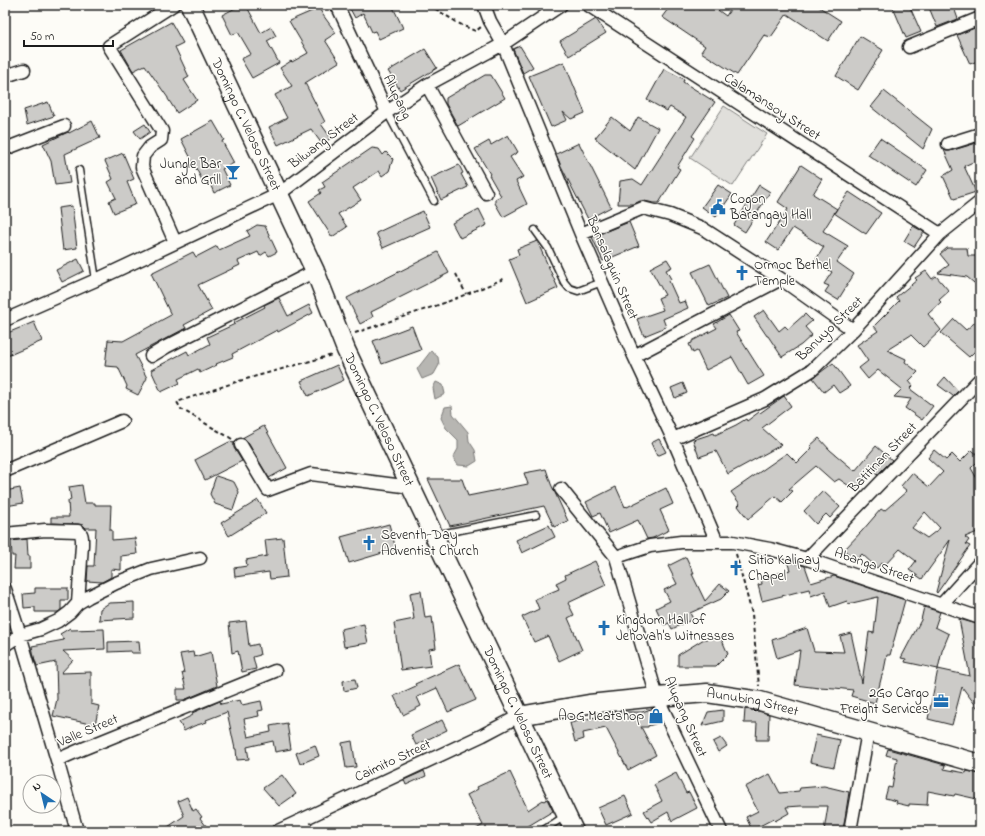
<svg xmlns="http://www.w3.org/2000/svg" width="985" height="836" font-family="'Indie Flower',sans-serif">
  <style>
    .green { fill: #e0dfdb; stroke: #7e7e7c }
    .water { fill: #b7b6b2; stroke: #797876 }
    .building { fill: #cccbc8; stroke: #1c1c1c; fill-rule: evenodd }
    .lines { fill: none; stroke-linecap: round; stroke-linejoin: round }
    .lane-casing { stroke: #1c1c1c; stroke-width: 9 }
    .street-casing { stroke: #1c1c1c; stroke-width: 15 }
    .secondary-casing { stroke: #1c1c1c; stroke-width: 21 }
    .path { stroke: #1c1c1c; stroke-width: 2; stroke-dasharray: 4 3; stroke-linecap: butt }
    .lane { stroke: #fdfcf7; stroke-width: 6 }
    .street { stroke: #fdfcf7; stroke-width: 12 }
    .secondary { stroke: #fdfcf7; stroke-width: 18 }
    .labels { text-anchor: middle; dominant-baseline: central; stroke-width: 3; stroke-linejoin: round; paint-order: stroke }
    .street-label { font-size: 14px; fill: #1c1c1c; stroke: #fdfcf7 }
    .poi-label { font-size: 14px; fill: #1c1c1c; stroke: #fdfcf7; text-anchor: start }
  </style>
  <rect width="100%" height="100%" fill="#fdfcf7"/>
  <filter id="ink" filterUnits="userSpaceOnUse"><feTurbulence type="fractalNoise" baseFrequency=".025" numOctaves="2"/><feDisplacementMap in="SourceGraphic" scale="8" xChannelSelector="R" yChannelSelector="G"/><feConvolveMatrix kernelMatrix="1 2 1 2 8 2 1 2 1" color-interpolation-filters="sRGB"/></filter>
  <g filter="url(#ink)">
    <path class="green" d="M724 106 767 134 733 186 690 158Z"/>
    <path class="water" d="M431 351 438 357 439 365 434 374 422 379 417 369Z
      M436 382 443 385 445 394 435 399 433 388Z
      M452 406 453 414 468 432 469 441 475 450 477 461 469 466 458 465 453 458 458 449V440L446 428 441 418 445 407Z"/>
    <path class="building" d="M241 5H246L261 33 271 27 276 36 267 41 279 63 252 78 241 59 251 54 238 32 232 35 222 15Z
      M348 5H392L403 28 379 39 375 31 372 32 363 13 355 18Z
      M671 5H711L726 16 733 5H816L841 21 828 41 787 14 771 37 764 35 737 75 701 52 705 46 662 17Z
      M892 5H909L921 32 906 38Z
      M928 5H953L958 19 937 27Z
      M319 8 323 15 336 33 325 40 339 62 305 83 325 122 321 124 331 138 322 144 311 129 278 145 269 127 287 118 275 95 292 86 280 68 291 61 292 62 308 53 289 21Z
      M596 19 606 33 569 56 560 41Z
      M171 22 183 43 175 47 189 77 184 80 197 100 177 113 168 99V98L145 65 133 71 121 50Z
      M977 27 980 34V60L970 64 957 35Z
      M860 36 883 50 858 90 836 76Z
      M520 46 533 67 523 73 513 49Z
      M425 49 437 68 400 90 388 71Z
      M564 62 585 113 571 119 563 112 567 120 551 127 529 76Z
      M664 69 684 79 683 82 715 102 692 136 695 138 677 167 680 169 659 203H654L644 201H640L634 204H618L620 181 633 179 642 185 686 117 670 107 667 111 647 100Z
      M485 75H491L505 98 458 126 446 104V98Z
      M884 91 932 129 923 149 871 107Z
      M48 102 54 116 27 125 24 110Z
      M612 117 630 131 638 117 658 128 635 170 595 138Z
      M92 121 100 138 65 154 70 183 55 185 51 161 43 144 68 132 69 133Z
      M213 121 224 140 222 141 234 163 222 169 230 185 214 193 207 177 202 180 181 139Z
      M145 124 150 132 140 139 134 131Z
      M508 135 518 152 510 157 523 177 516 181 527 204 503 217 495 203V199L501 196 489 175 490 174 475 149 489 141 491 145Z
      M880 138 927 170 916 187 868 155Z
      M980 142V159L964 166 976 192 954 199 943 176 953 170 944 150 947 151H950Z
      M579 143 611 207 588 219 561 166 556 154Z
      M372 148 379 149 383 155 386 152 393 159 389 171 382 176 379 171 353 188 361 200 338 214 347 227 332 237 309 201 321 193 319 190 325 187 322 182Z
      M123 153 134 179 127 182 136 204 114 213 109 201 116 198 108 182 113 179 105 161Z
      M459 165 463 173 461 174 468 187 441 200 431 178Z
      M801 165 822 179 813 194 837 209 823 231 848 246 837 262 854 274 838 300 825 292 829 286 824 284 832 272 815 261 824 247 793 228 778 250 766 242 788 209 778 202Z
      M718 185 732 194 716 217 702 207Z
      M759 185 770 192 745 232 734 225Z
      M849 192 881 213 866 234 834 213Z
      M72 206 77 248 63 250 58 208Z
      M479 209 487 225 460 238 452 223Z
      M423 211 430 227 383 248 376 233Z
      M629 222 639 246 603 261 592 237Z
      M257 225 265 226 277 252 269 256 266 252 260 256 258 252 238 261 240 265 198 285 212 310 184 325 186 328 135 355 147 378 138 395 126 389 127 386 118 367 105 366 108 340 123 341 171 315 151 273 193 252 196 257 217 246 219 250 250 236 247 231Z
      M913 226 924 232 914 247 904 241Z
      M537 241 558 288 527 302 509 259 519 255 517 249Z
      M947 248H967L968 256H980V288L967 277 938 273 949 265 940 254Z
      M438 252 449 273 371 312 373 317 360 324 347 298Z
      M78 259 84 271 62 282 56 270Z
      M667 259 672 267 666 270 671 279 669 281 679 303 685 301 688 308 663 319 666 327 644 336 637 319 663 310 658 298 665 295 650 268Z
      M710 264 727 298 709 306 692 272Z
      M926 271 932 279 936 276 949 291 939 300 941 302 928 314 941 330 923 347 911 335 887 350 906 359 905 362 918 372 909 381 913 386 910 389 933 406 922 420 905 408 911 399 894 397 902 389 878 370 868 379 859 368 868 361 857 345 878 331 874 326 899 301 896 297 917 280 915 278Z
      M279 298 288 316 309 305 313 313 278 332 277 330 232 354 233 357 216 364 217 365 200 373 198 369 178 379 180 383 161 392 151 370 187 351 189 355 210 344 207 337 235 324 234 323 265 307 264 305Z
      M764 310 779 331 785 326 788 329 805 314 812 321 805 327 812 335 801 345 782 357 768 336H767L754 317Z
      M729 315 739 331 736 332 764 376 748 385 732 357 706 370 697 351 693 353 689 344 692 343V341L717 328 714 324Z
      M980 318V346L969 357 941 333 954 319 966 330Z
      M34 322 42 341 5 357V334Z
      M412 326 421 350 382 364 373 341Z
      M833 363 850 386 839 393 833 385 824 392 813 378Z
      M337 365 344 380 308 396 301 381Z
      M945 377 958 391 953 396 938 385Z
      M683 383 687 393 675 398 671 388Z
      M784 396 791 406 762 428 781 445 728 474 716 451 699 457 693 440 714 433 715 435 736 425 746 419 747 421 759 412 760 413Z
      M264 426 287 468 269 478 247 441 245 439 242 438Z
      M819 438 830 450 855 471 876 446 892 460 877 475 870 469 855 490 839 479 834 482 816 466 789 489 793 491 782 502 775 496 748 519 738 506 740 504 731 492 787 453 797 463 812 448 810 446Z
      M659 439 666 452 657 456 651 443Z
      M231 441 232 443 234 442V448L242 461 205 480 195 460Z
      M934 450 946 460 952 454 960 462 972 450 980 457V459L971 468 980 484V531L965 537 969 540 966 544 970 546 937 593 936 592 950 540 922 579 909 570 916 561 900 549 884 566 881 563 877 568 862 554 856 560 844 550 862 531 881 509 884 511 907 491 901 486 912 473 929 487 943 472 928 458ZM925 512 940 528 927 538 912 528Z
      M546 469 551 484 568 521 554 527 544 506 450 526 428 479H462L468 496 528 484 524 473Z
      M216 476 234 482 239 492 233 510 215 504 210 494Z
      M82 485 85 503H95V505H111L110 530H112V540L135 538 137 554 121 556V570L111 569V577L102 582 87 581 88 566H94L96 528H86L83 525 78 524 51 523V517H69L68 501 71 500 69 487Z
      M616 487 625 507 626 506 627 507 666 488 673 504 660 510 669 530 653 538 647 539 638 520 609 533 600 513 593 516 586 502Z
      M20 488 23 503 6 506 5 491Z
      M823 491 840 507 830 518 826 514 816 524 804 511Z
      M258 500 266 513 229 536 221 523Z
      M389 524 396 549 349 563 341 537Z
      M549 525 555 537 522 553 516 540Z
      M283 538 287 577 270 579 269 572 235 577 234 568 247 566 246 560 267 556 265 540Z
      M27 539 28 556H30V569H14L15 556H12L11 541Z
      M686 557 694 574H692L705 601 720 584 729 591 721 599 690 613 693 619 672 629 669 623 664 625 656 608 670 601 664 590 677 584 668 566Z
      M595 561 606 585 568 603 574 615 568 618 582 650 559 661 548 636 534 642 522 617 539 609 535 599 559 589 556 583 566 578 565 575Z
      M787 561 805 566 811 583 834 576 905 600 890 655H887L883 675H882L875 703 851 696 853 690 835 688 819 687V688L795 685 800 650 777 658 772 640 807 628 814 651 844 652 840 636 851 633 862 683 869 632 874 633 878 597 848 604 847 601 830 607 825 591 811 596 809 589 762 601 758 585 762 584 761 578 790 570Z
      M35 588H68V600H61V610L58 612H35V607L24 608 23 594 35 593Z
      M421 591 425 618 432 617 436 648 429 649 431 666 401 670 394 623 414 619 410 593Z
      M134 602V618L99 620 100 609 109 603Z
      M924 607 940 612 935 627 949 634 942 651 938 669 905 662 906 659 901 658 921 620Z
      M959 619 980 625V711L962 687 952 725 928 719 938 669 970 676Z
      M246 621 249 646 258 644 260 655 253 657 256 669 242 672 238 651 232 653 229 623Z
      M364 624 368 643 344 647 341 629Z
      M70 628 71 630 104 629 105 649 63 651 73 660 61 673 91 672V704L99 706 95 725 53 716 57 699 56 662 37 666 34 657 32 646 64 640 60 634Z
      M721 638 728 654 716 666H678V655L704 639Z
      M139 641 140 653H131V651L108 652V642Z
      M193 652 194 657 211 652 217 686 184 700H177V689H186L182 673H184L180 654Z
      M459 664 476 700 448 712 437 688 417 697 421 706 403 715 394 696 416 686 415 684Z
      M355 679 357 688 344 691 343 681Z
      M240 700 242 705 261 701 263 710 258 711 259 716 244 719 248 737 271 732 270 726 287 723 291 749 275 752 273 741 247 747 249 759 237 760 236 749H235L227 712 206 720 207 722 194 726 184 731 179 722 193 715 192 713 220 701 221 704Z
      M654 708 661 722 648 726V727H641L656 755 628 770 606 728 583 733 584 739 575 742 570 723 600 716 606 713 617 712H642Z
      M745 709 758 711 769 714 768 740H756L757 723H744Z
      M723 710V721L702 726 708 712Z
      M442 720 447 730 416 745 411 735Z
      M816 735 840 740 834 767 810 762Z
      M721 738 727 746 718 752 713 742Z
      M352 741 356 767 346 768 342 743Z
      M315 745 319 756 300 764 296 753Z
      M888 749 945 765 944 769 966 773 967 771 980 774V788L977 799 955 794 954 796 928 791 927 805 909 804V806L896 803 897 801 885 798 888 787 892 788 897 758 886 755Z
      M424 771 426 776 406 785 404 780Z
      M510 772 528 810 543 800 544 801 547 799 553 811 520 831H473L483 825 467 795 478 789 477 787Z
      M676 773 686 793 689 792 697 808 672 821 668 812 651 822 644 811 662 801 654 785Z
      M770 774 780 793 799 791 800 788 824 786 849 792 843 831H824L828 806H801L786 807 789 813 775 821 773 819 752 830 746 817 758 811 745 787Z
      M282 775 296 794 279 806 263 788Z
      M625 796 633 813 606 825 598 808Z
      M187 797 193 811 196 809 202 817 200 818 210 831H162L184 816 178 801Z"/>
    <g class="lines">
      <g class="lane-casing">
        <path id="lane" d="M387 112 434 201
          M79 170 96 280
          M535 230 548 248 564 282 569 288 578 291 602 282
          M435 535 536 515
          M303 819 312 831
          M542 831 565 816"/>
      </g>
      <g class="street-casing">
        <path id="street" d="M173 5 109 46 162 131 161 140 150 147 143 156 142 167 175 242
          M337 5 387 112
          M484 5 490 21 503 44 581 234 634 356 673 439 717 542
          M588 5 940 234
          M909 47 980 18
          M5 76 24 70
          M427 85 486 193
          M948 144 980 134
          M5 149 64 126
          M581 234 643 208 670 215 702 228 781 279 853 330
          M5 320 96 280 279 194 387 112 427 85 503 44 561 5
          M151 356 166 347 315 271
          M634 356 781 279
          M673 439 765 399 812 370 853 330 940 234 980 202
          M241 445 268 490 311 474 411 487
          M5 471 122 421
          M561 489 616 557 657 697 721 831
          M5 534 45 530 78 531C83 534 82 539 82 545L78 603
          M616 557 650 546 681 542H733L770 549 807 559 980 618
          M807 559 980 379
          M5 589 20 635 57 760 80 750 275 671
          M941 605 980 562
          M5 645 20 635 41 629 58 621 70 612 78 603 88 597 116 583 151 569 200 558
          M57 760 77 831
          M278 831 483 735 519 716
          M850 831 868 732"/>
      </g>
      <g class="secondary-casing">
        <g id="secondary">
          <path id="s1" d="M190 5 315 271 346 350 574 831"/>
          <path id="s2" d="M519 716 589 704 657 697 707 693 760 701 980 764"/>
        </g>
      </g>
      <path class="path" d="M429 5C445 14 458 25 476 31L481 27
        M456 274 466 294
        M355 333 447 302 506 278
        M232 439 181 409 177 402 239 381 332 355
        M736 554 752 614 759 686"/>
      <use href="#lane" class="lane"/>
      <use href="#street" class="street"/>
      <use href="#secondary" class="secondary"/>
    </g>
  </g>
  <defs>
    <g id="bar-bare" transform="scale(1.2)"><path d="M-6-5H6L.8 .8V4.5H3.5V6h-7V4.5H-.8V.8Z" fill="#1f6fb2" stroke="#fdfcf7" stroke-width="2.5" paint-order="stroke"/></g>
    <g id="civic-bare" transform="scale(1.2)"><path d="M-.6-6.5H3V-4.5H.6V-3L4-1V1h2V6H-6V1h2V-1L-.6-3ZM-1.2 2.5V6h2.4V2.5Z" fill="#1f6fb2" stroke="#fdfcf7" stroke-width="2.5" paint-order="stroke"/></g>
    <g id="church-bare" transform="scale(1.2)"><path d="M-1.2-6h2.4v3.5h3.3v2.4h-3.3V6h-2.4V-.1h-3.3v-2.4h3.3Z" fill="#1f6fb2" stroke="#fdfcf7" stroke-width="2.5" paint-order="stroke"/></g>
    <g id="office-bare" transform="scale(1.2)"><path d="M-6-3h4V-5.5h4V-3h4V5H-6ZM-1-4.5V-3h2v-1.5ZM-6 0V1H6V0Z" fill="#1f6fb2" stroke="#fdfcf7" stroke-width="2.5" paint-order="stroke"/></g>
    <g id="shop-bare" transform="scale(1.2)"><path d="M-5-2.5h2.3a2.7 3.5 0 0 1 5.4 0H5L5.5 6h-11ZM-1.5-2.5h3a1.5 2.3 0 0 0-3 0Z" fill="#1f6fb2" stroke="#fdfcf7" stroke-width="2.5" paint-order="stroke"/></g>
  </defs>
  <g fill-rule="evenodd">
    <use href="#bar-bare" x="233" y="172"/>
    <use href="#civic-bare" x="718" y="207"/>
    <use href="#church-bare" x="742" y="273"/>
    <use href="#church-bare" x="369" y="543"/>
    <use href="#church-bare" x="736" y="568"/>
    <use href="#church-bare" x="604" y="628"/>
    <use href="#office-bare" x="941" y="701"/>
    <use href="#shop-bare" x="656" y="716"/>
  </g>
  <g class="labels">
    <g class="street-label">
      <text transform="translate(397 97) rotate(64)">Alupang</text>
      <text transform="translate(772 107) rotate(33)">Calamansoy Street</text>
      <text stroke="none"><textPath href="#s1" startOffset="132">Domingo C. Veloso Street</textPath></text>
      <text transform="translate(324 141) rotate(-37)">Bilwang Street</text>
      <text transform="translate(612 268) rotate(67)">Bansalaguin Street</text>
      <text transform="translate(830 329) rotate(-44)">Banuyo Street</text>
      <text stroke="none"><textPath href="#s1" startOffset="456">Domingo C. Veloso Street</textPath></text>
      <text transform="translate(883 458) rotate(-46)">Batitinan Street</text>
      <text transform="translate(874 566) rotate(19)">Abanga Street</text>
      <text stroke="none"><textPath href="#s2" startOffset="236">Aunubing Street</textPath></text>
      <text stroke="none"><textPath href="#s1" startOffset="780">Domingo C. Veloso Street</textPath></text>
      <text transform="translate(685 717) rotate(66)">Alupang Street</text>
      <text transform="translate(88 731) rotate(-23)">Valle Street</text>
      <text transform="translate(393 761) rotate(-25)">Caimito Street</text>
    </g>
    <g class="poi-label">
      <text x="221" y="164" text-anchor="end">Jungle Bar<tspan x="221" dy="16">and Grill</tspan></text>
      <text x="730" y="199">Cogon<tspan x="730" dy="16">Barangay Hall</tspan></text>
      <text x="754" y="265">Ormoc Bethel<tspan x="754" dy="16">Temple</tspan></text>
      <text x="381" y="535">Seventh-Day<tspan x="381" dy="16">Adventist Church</tspan></text>
      <text x="748" y="560">Sitio Kalipay<tspan x="748" dy="16">Chapel</tspan></text>
      <text x="616" y="620">Kingdom Hall of<tspan x="616" dy="16">Jehovah's Witnesses</tspan></text>
      <text x="929" y="693" text-anchor="end">2Go Cargo<tspan x="929" dy="16">Freight Services</tspan></text>
      <text x="644" y="716" text-anchor="end">AOG Meatshop</text>
    </g>
  </g>
  <rect width="985" height="836" fill="none" stroke="#fdfcf7" stroke-width="20"/>
  <rect x="10" y="10" width="965" height="816" fill="none" stroke="#1c1c1c" stroke-width="1.5" filter="url(#ink)"/>
  <g transform="translate(42 794) rotate(325)"><circle r="19" fill="#fdfcf7" stroke="#a3a29f"/>
  <path d="M0-3L7 15L0 10L-7 15Z" fill="#1f6fb2"/>
  <text y="-6" font-size="11" font-weight="bold" text-anchor="middle" fill="#1c1c1c">N</text>
  </g>
  <path d="M24 40v6h89v-6" fill="none" stroke="#1c1c1c" stroke-width="2"/>
  <text x="30" y="40" font-size="12" fill="#1c1c1c" stroke="#fdfcf7" stroke-width="3" paint-order="stroke">50 m</text>
</svg>
